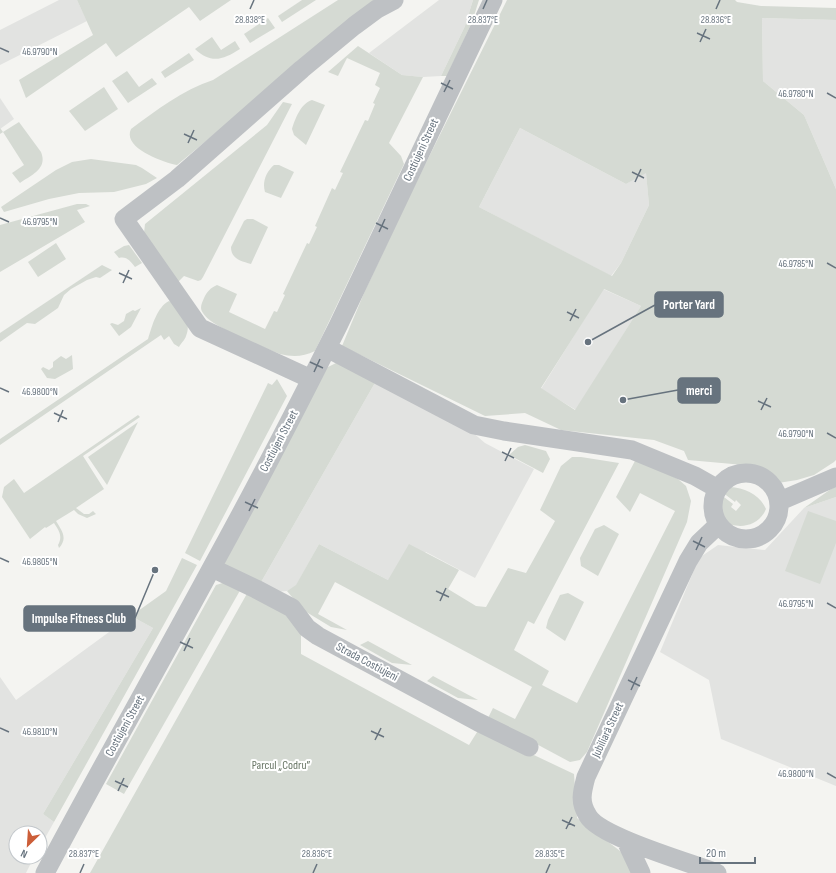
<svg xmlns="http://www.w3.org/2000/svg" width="836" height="873" font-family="'Sofia Sans Condensed',sans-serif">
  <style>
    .built { fill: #e2e3e1 }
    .green { fill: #d5dad3; fill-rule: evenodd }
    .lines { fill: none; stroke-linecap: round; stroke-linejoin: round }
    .minor { stroke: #bec1c4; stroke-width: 19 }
    .ticks { fill: none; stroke: #67737e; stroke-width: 1.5 }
    .labels { text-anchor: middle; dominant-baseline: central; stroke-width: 4; stroke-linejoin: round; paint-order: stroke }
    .street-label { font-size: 12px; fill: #67737e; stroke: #fff }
    .park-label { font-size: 12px; fill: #687665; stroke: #fff }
    .ticks-label { font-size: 10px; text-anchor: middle; fill: #67737e; stroke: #fff; stroke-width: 4; stroke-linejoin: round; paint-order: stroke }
    .leader { fill: none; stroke: #67737e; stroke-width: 1.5 }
    .callout-dot { fill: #67737e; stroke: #fff; stroke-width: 1.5 }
    .callout { fill: #67737e; stroke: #67737e; stroke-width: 1.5 }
    .callout-label { font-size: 13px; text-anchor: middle; font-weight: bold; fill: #fff }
  </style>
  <rect width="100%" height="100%" fill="#f4f4f1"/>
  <path class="built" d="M59 0H77L87 21 0 65V30Z
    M439 0H473L465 26 441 76 423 77 402 75 369 53Z
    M762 18 836 20V189L804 115 763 81Z
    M0 98 14 119 0 129Z
    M520 128 626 184 646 172 649 205 621 263 611 276 479 207Z
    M603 289 641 306 576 410 541 389Z
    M376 381 471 431 485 443 534 469 475 578 426 552 388 580 319 544 296 586 287 591 275 592 260 584Z
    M836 497V786L721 739 709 680 660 652 699 558 718 545 765 550 804 508Z
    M131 616 153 628 43 814 54 822 40 847V833H16V857H34L26 873H0V677L16 700Z"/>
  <path class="green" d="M77 0H231L200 21 189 7 116 57 106 43 26 98 19 80 93 35Z
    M302 0H316L282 22 278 16Z
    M338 0H377L177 165C163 162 122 148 131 129 157 110 182 90 213 80Z
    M473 0H479L472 22 447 76H441L465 26Z
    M507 0H735L737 2 761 6 836 8V20L762 18 763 81 804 115 836 189V460L834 462 814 475 797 480 778 483 755 466 688 460 684 451 654 440 561 430 525 413 485 416 342 346 364 293 408 199ZM520 128 626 184 646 173 649 205 621 263 612 276 479 207ZM604 289 641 306 575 410 541 388Z
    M268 18 275 28 250 43 244 34Z
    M212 37 221 50 235 41 240 49C223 60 211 64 195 49Z
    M358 46 402 75 423 77 389 143 401 156 404 164 315 351C303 357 292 357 280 354 263 347 211 327 203 313 199 308 202 303 204 298 207 292 210 288 217 285L237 294 229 312 265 329 274 311 277 312 285 295 283 294 307 243 309 244 317 227 315 226 332 188 335 190 343 173 340 172 365 120 368 121 375 104 373 103 380 88 375 85 380 73 347 58 338 76 328 72Z
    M189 53 194 60 165 78 161 72Z
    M127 71 139 87 152 78 157 84 128 103 112 81Z
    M104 87 118 109 85 131 69 111Z
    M312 100 325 105 306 145 294 135 292 129C295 119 301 103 312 100Z
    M283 102 292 104 203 277 201 280 198 281 184 276 177 283 144 233 145 224 267 125Z
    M19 122 41 152C48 169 31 175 20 183L12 173 24 165 3 132 0 134V128L3 132Z
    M91 159 136 165 142 168 157 178 146 184 114 192 79 193 49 199 4 212 1 207 56 170 72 162Z
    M274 165H279L294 172 281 198 265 192C262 182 266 172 274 165Z
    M77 204H86L90 206 77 210 85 222 0 272V225Z
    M247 219H253L268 227 251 264C241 261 231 259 231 247L244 221Z
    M56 243 66 259 38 277 28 262Z
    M129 245 142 263 135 267C130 261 127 256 119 258L114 252 124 246Z
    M102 265 112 270 100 278 96 277 87 280 71 289 64 295 58 308 35 324 27 323 0 342V333Z
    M169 301C182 306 192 322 186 336 185 340 181 343 179 347L174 344 169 336 164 340 161 335 0 445V439L148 339C152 326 157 307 169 301Z
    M141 308 131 327 119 336 110 324 112 323 118 325 124 321 126 314 133 310 135 311Z
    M72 355 73 369 55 379 47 378 41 369 43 367 49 370 53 367V362L61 356 66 359Z
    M336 363 376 381 260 584 223 566 326 368Z
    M277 379 287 396 200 561 185 553 268 383 272 385Z
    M138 415 140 417 83 456 104 489 76 508 84 514H89L93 511 96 514 87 518 78 514 74 510 56 521C62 531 68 538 59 548L58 545C63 536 59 531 54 523L46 528 45 527 30 539 2 497 4 487 14 479 24 493Z
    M138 422 107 485 88 457Z
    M525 445 546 451 550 459 543 473 509 455 518 447Z
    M572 457H581L619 463 534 624 528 621 514 650 549 671 542 685 577 703 675 511 640 493 630 512 616 497 636 459 678 479 686 486 691 501 687 522 587 752 580 760 570 762 488 718 493 708 515 719 532 687 335 582 318 614 347 630 331 627 303 610 287 591 296 585 319 544 388 580 409 544 459 570 448 589 476 606 486 607 508 568 526 573 555 521 540 510 561 466Z
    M730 487C745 488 760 495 766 509 754 539 703 526 720 494L733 504 731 507 736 511 741 505 736 500 735 502 722 492Z
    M836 487V497L804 508 831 489Z
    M808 511 836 521V543L820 584 785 571Z
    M604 525 619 534 598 576 581 566 580 558 595 529Z
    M182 558 197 565 54 822 43 814 153 628 131 616 166 591Z
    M226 582 242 587 124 794 106 784 216 585Z
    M249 590 283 608 301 632V654L469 745 479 729 574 774 577 818 624 854 633 873H90Z
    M568 593 584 602 565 641 546 628 548 620 560 595Z
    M368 641 412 665 392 663 360 645Z
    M433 676 478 700 458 698 427 681Z"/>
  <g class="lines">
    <path class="minor" d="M327 348 474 425 504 431 632 450 695 476 718 489
      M311 379 200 328 124 219 177 179 302 69 354 26 377 9 394 0
      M713 506a33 33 0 1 1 66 0a33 33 0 1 1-66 0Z
      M780 501 836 477
      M212 568 256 589 292 608 307 628 318 636 478 722 529 747
      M626 841 641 873
      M45 873C99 771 156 671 211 569 255 489 297 408 338 326L493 0
      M717 873C691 863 600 837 588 816 579 802 582 792 586 777L688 561 699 543 718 525"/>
  </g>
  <path class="ticks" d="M250 9 254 0M483 9 487 0M716 9 720 0M697 33 710 39M700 42 706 29M0 48 9 52M441 83 453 89M444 92 450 80M827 93 836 98M184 134 197 140M188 143 194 130M632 172 644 178M635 182 641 169M0 218 9 222M376 223 388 229M379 232 385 219M827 263 836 268M119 273 132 279M123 283 129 270M567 312 579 318M570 321 576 309M310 362 323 368M314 372 320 359M0 388 9 392M758 401 771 407M761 410 767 398M54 413 67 419M58 422 63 410M827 433 836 438M502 452 514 458M505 461 511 448M245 502 258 508M249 511 255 499M693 541 705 547M696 550 702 537M0 558 9 562M436 591 449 597M440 601 446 588M827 603 836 608M180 642 193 648M184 651 190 638M628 680 640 686M631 690 637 677M0 728 9 732M371 731 384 737M375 740 381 728M827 773 836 778M115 781 128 787M118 791 124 778M562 820 575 826M566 829 572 817M80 873 84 864M313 873 317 864M546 873 550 864"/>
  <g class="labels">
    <g class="street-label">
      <text transform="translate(421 150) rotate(-65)">Costiujeni Street</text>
      <text transform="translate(279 441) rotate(-62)">Costiujeni Street</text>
      <text transform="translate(367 662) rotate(28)">Strada Costiujeni</text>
      <text transform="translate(125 726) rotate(-61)">Costiujeni Street</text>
      <text transform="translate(608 730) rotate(-65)">Jubiliară Street</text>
    </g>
    <g class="park-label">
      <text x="281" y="765">Parcul „Codru”</text>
    </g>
  </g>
  <g class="ticks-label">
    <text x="250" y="23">28.838°E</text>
    <text x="483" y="23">28.837°E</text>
    <text x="716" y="23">28.836°E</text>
    <text x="40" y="55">46.9790°N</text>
    <text x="796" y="97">46.9780°N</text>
    <text x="40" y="225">46.9795°N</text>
    <text x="796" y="267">46.9785°N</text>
    <text x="40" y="395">46.9800°N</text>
    <text x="796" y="437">46.9790°N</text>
    <text x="40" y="565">46.9805°N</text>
    <text x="796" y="607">46.9795°N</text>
    <text x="40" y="735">46.9810°N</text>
    <text x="796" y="777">46.9800°N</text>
    <text x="84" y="857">28.837°E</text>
    <text x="317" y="857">28.836°E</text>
    <text x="550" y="857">28.835°E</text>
  </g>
  <path class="leader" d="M588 342L655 305M623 400L678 390M155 570L135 618"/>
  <g class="callout-dot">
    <circle cx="588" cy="342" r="4"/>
    <circle cx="623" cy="400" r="4"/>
    <circle cx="155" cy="570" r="4"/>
  </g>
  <g class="callout">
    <rect x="655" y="292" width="68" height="25" rx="4"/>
    <rect x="678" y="378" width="42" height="25" rx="4"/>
    <rect x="24" y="606" width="111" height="25" rx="4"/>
  </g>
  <g class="callout-label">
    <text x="689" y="309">Porter Yard</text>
    <text x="699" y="395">merci</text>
    <text x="79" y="623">Impulse Fitness Club</text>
  </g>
  <g transform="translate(28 845) rotate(205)"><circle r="19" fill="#ffffff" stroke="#c2c7cb"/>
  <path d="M0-3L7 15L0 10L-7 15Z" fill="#cc5e39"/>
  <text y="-6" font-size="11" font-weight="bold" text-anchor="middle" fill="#67737e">N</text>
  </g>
  <path d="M700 857v6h55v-6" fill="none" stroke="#67737e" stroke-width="2"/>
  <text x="706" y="857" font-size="12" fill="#67737e" stroke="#ffffff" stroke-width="3" paint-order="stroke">20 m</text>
</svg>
